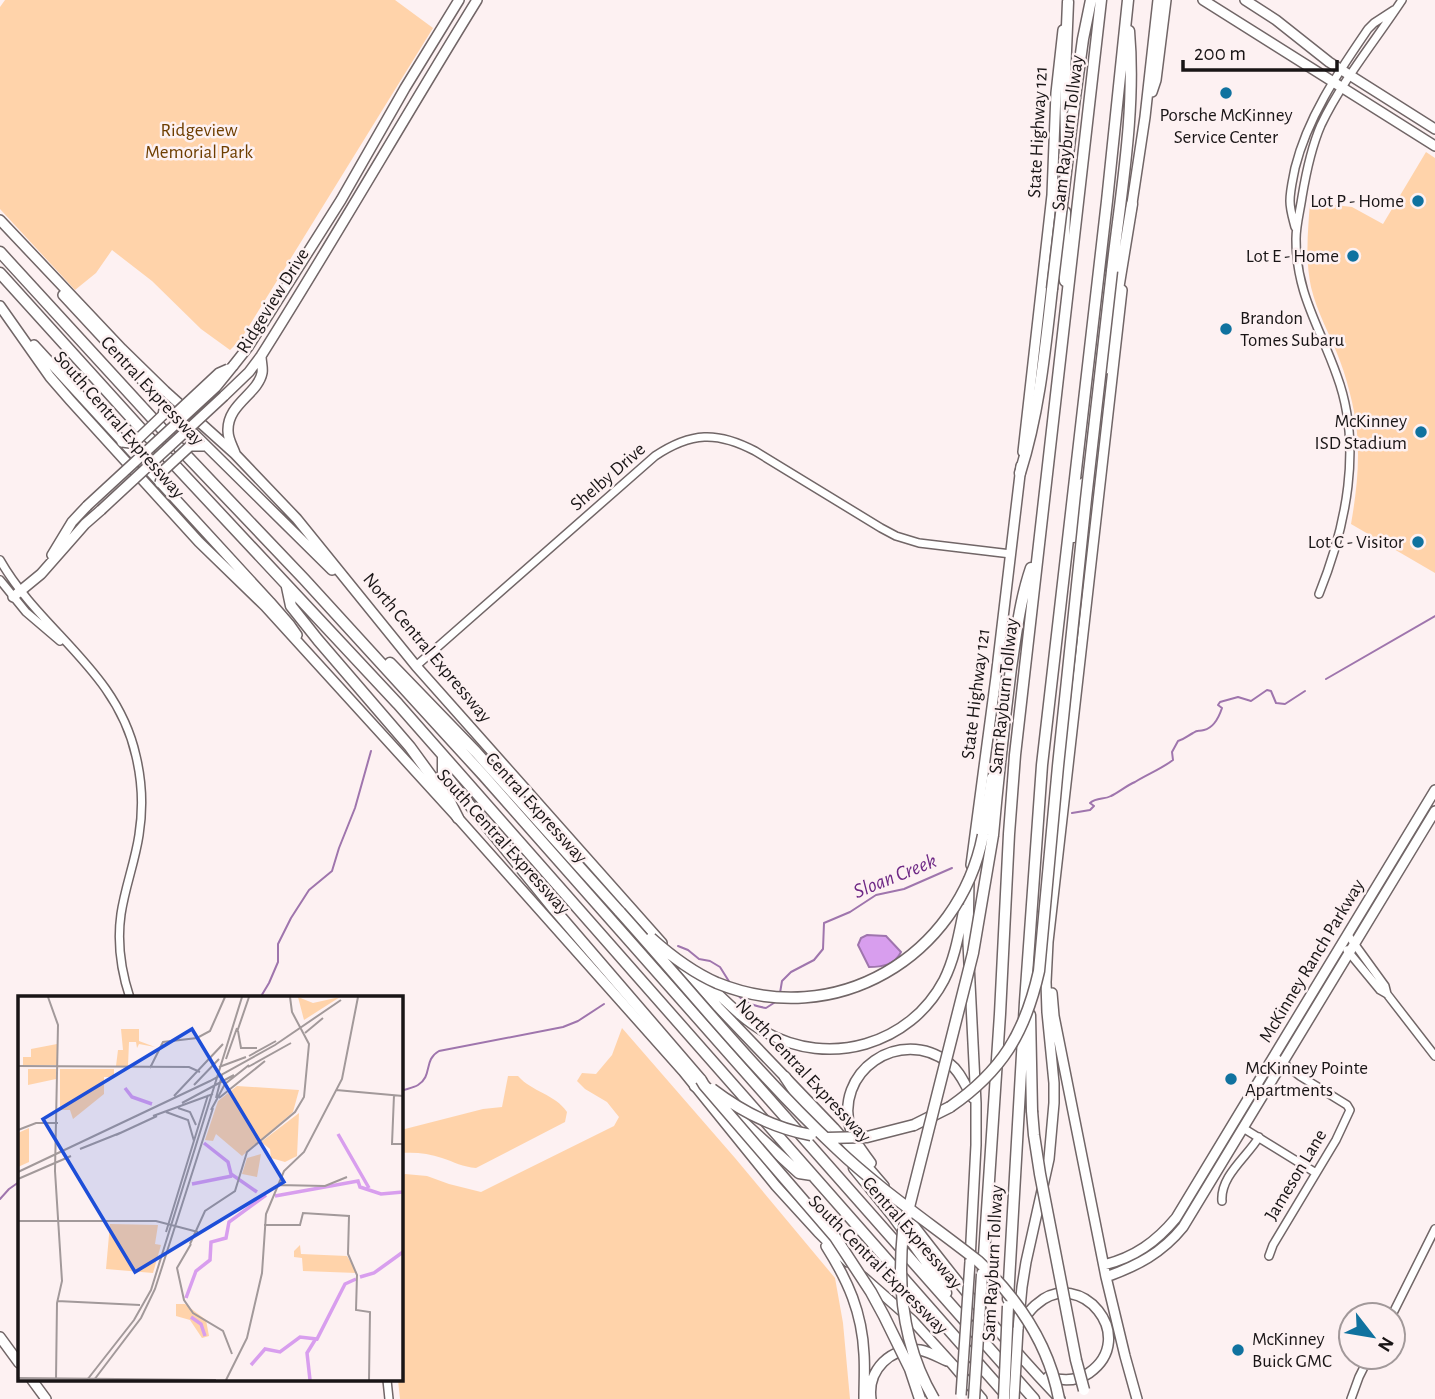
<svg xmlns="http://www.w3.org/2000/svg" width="1435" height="1399" font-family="'Alegreya Sans',sans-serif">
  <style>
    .green { fill: #ffd3aa }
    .water { fill: #d89eee; stroke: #9f75ad; stroke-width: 2 }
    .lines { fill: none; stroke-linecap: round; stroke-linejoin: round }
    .stream { stroke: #9f75ad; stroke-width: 2 }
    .minor-casing { stroke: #716667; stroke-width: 10 }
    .major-casing { stroke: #716667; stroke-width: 12 }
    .highway-casing { stroke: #716667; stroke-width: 13 }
    .minor { stroke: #fff; stroke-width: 7 }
    .major { stroke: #fff; stroke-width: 9 }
    .highway { stroke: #fff; stroke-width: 10 }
    .major-bridge-casing { stroke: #716667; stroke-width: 12; stroke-linecap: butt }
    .highway-bridge-casing { stroke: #716667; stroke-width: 13; stroke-linecap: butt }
    .major-bridge { stroke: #fff; stroke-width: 9 }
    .highway-bridge { stroke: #fff; stroke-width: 10 }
    .poi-dot { fill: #10729f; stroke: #fdf1f2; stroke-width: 2.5 }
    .labels { text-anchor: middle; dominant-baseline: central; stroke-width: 5; stroke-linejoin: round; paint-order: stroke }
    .poi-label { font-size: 19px; fill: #191516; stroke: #fdf1f2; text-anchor: end }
    .park-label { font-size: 19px; fill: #6e3e00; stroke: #fdf1f2 }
    .street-label { font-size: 19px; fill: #191516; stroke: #fdf1f2 }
    .water-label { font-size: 21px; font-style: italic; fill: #6e2885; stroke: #fdf1f2 }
    .inset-river { fill: none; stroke: #d89eee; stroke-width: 3.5 }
    .inset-road { fill: none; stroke: #a2999a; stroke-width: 2 }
    .view { fill: #1d4ed8; fill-opacity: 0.15; stroke: #1d4ed8; stroke-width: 3.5 }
    .inset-edge { fill: none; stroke: #191516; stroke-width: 3.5 }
  </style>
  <rect width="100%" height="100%" fill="#fdf1f2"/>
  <path class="green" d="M5 0H395L433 28 241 339 230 350 201 329 152 281 112 250 96 273 75 290 0 209V7Z
    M1426 152 1435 158V573L1351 524C1358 484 1362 443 1352 402 1349 389 1345 374 1340 361 1331 336 1317 313 1311 287 1305 259 1308 230 1310 202L1352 207 1383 224Z
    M622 1028 735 1158 835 1278 843 1323 850 1399H400L398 1380H401V1177L405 1174 427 1176 449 1184 481 1192 614 1126 619 1117 607 1102 585 1089 577 1081 582 1073 596 1074 612 1055Z
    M508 1076H518C532 1092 555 1094 567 1112L565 1122 476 1168C463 1167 454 1162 442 1158 429 1153 414 1152 401 1153V1130L483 1109 502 1107Z"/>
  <path class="water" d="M867 935 886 936 901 952C895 965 882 967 869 967L858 945 861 938Z"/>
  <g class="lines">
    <path class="stream" d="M1326 679 1435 616
      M1072 813 1090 810 1094 806 1090 803C1097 797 1104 800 1111 796 1119 792 1126 786 1135 782 1148 774 1161 769 1173 760L1172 752 1178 741C1185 739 1187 736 1193 733 1199 729 1198 732 1204 730 1213 728 1219 717 1222 708L1218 705 1220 702 1238 697 1251 701 1267 690 1271 691 1276 703 1285 704 1305 691
      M678 946 688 950 699 959 710 961 720 967 730 983
      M780 993 782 981 791 972 814 960 823 949 824 923 850 912 876 895 904 889 952 868
      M737 994C743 1003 755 1006 766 1008L777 1001
      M260 998 269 983 278 962V944L291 918 309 890 332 871 339 848 355 808 371 751
      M401 1091C406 1089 413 1088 418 1085 433 1076 423 1060 439 1051L563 1027 578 1021 604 1004
      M0 1199 9 1189 19 1182"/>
    <g class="minor-casing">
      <path id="minor" d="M1295 227C1293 219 1290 210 1290 201 1290 190 1293 179 1295 168 1308 116 1338 73 1368 29L1374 23 1394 10
        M0 560C41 632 117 670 136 756 142 781 143 810 139 835 135 862 125 887 121 914 117 942 121 971 130 998
        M0 580 26 612 60 641
        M1319 594C1346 527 1363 446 1337 376 1320 327 1296 294 1296 239 1296 225 1300 211 1302 197 1306 173 1311 148 1321 125 1342 81 1375 41 1402 0
        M416 666 655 456C691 432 717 431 755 451L881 528 896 536 919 543 1011 554
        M1348 935 1385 986 1387 994
        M1347 950 1380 990 1387 994 1435 1056
        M1243 1128 1316 1173
        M1222 1201C1220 1176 1247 1157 1259 1137
        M1269 1256 1273 1245 1336 1140 1350 1110 1347 1105 1300 1076 1275 1057
        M1392 1315 1435 1229
        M387 1380 389 1399
        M1351 1399 1359 1377 1369 1357"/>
    </g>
    <g class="major-casing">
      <path id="major" d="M1203 0 1435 146
        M1245 0 1276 20 1329 62 1435 129
        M1152 92 1156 80 1166 0
        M1131 210 1145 117 1158 0
        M0 220 122 349 165 391 235 454 297 519 416 666 662 943
        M63 295 165 405 332 570
        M0 306 50 377 70 400 199 542 265 606 458 818 683 1071 776 1186 818 1232 848 1262
        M34 345 270 602 290 625 297 635
        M233 366 248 347 341 200 405 88 459 0
        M224 396 249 372 261 356C335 239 404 118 477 0
        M1023 452 1052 195 1056 93 1063 30
        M235 453C232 445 228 439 228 431 227 404 258 394 262 373 263 368 261 362 261 356
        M52 555 72 522 87 506
        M13 597 41 574 85 524 101 510
        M971 865 996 677 1021 466
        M969 879 968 943 976 1103V1145L970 1260
        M683 967 718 1007 834 1128 884 1186
        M700 977C721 996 741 1019 765 1032 829 1068 910 1045 944 980 955 958 959 933 964 909
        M1052 993 1054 1016 1106 1277 1125 1356 1137 1399
        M871 1163C864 1153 855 1143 851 1131 832 1072 900 1025 949 1063 961 1072 965 1086 973 1098
        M894 1200C947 1269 1000 1337 1060 1399
        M826 1246C848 1281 862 1312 864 1354 865 1369 864 1384 864 1399
        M1104 1265C1135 1257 1156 1242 1176 1218L1435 790
        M863 1277 913 1321 953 1365 982 1399
        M1106 1277C1137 1266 1162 1253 1183 1227L1435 811
        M1023 1320C1027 1315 1031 1308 1037 1304 1080 1266 1140 1337 1089 1373 1076 1382 1062 1381 1048 1377
        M1018 1329 1022 1287 1026 1262 1049 1159 1054 1103V1083L1047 1012 1046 982 1048 942 1122 290
        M0 1337 19 1363
        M32 1380 46 1399
        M871 1399C867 1370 891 1346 920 1350 930 1352 938 1357 947 1361"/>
    </g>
    <g class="highway-casing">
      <path id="highway" d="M1075 97 1083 39 1091 0
        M1066 144 1065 75 1068 2
        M0 252 185 454 304 579 484 776 1034 1399
        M1112 271C1121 191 1136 111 1129 31
        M0 273 143 431 398 704 1007 1396
        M1065 281 1063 269 1065 212
        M1105 369 1132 204
        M1020 473C1039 413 1045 351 1052 289
        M1073 537 1084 483
        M287 587 291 606 318 640 410 747 450 802 458 818
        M390 663 476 752 620 912
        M443 756V772L481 819 554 909 701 1080
        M983 835 992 778
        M993 835C998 779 1004 724 1011 668 1016 635 1020 600 1031 568
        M1030 1015 1032 1111
        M785 1077 805 1107 827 1134
        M695 1086 711 1097
        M732 1112 799 1173 812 1175
        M914 1125 950 1107
        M854 1168 893 1216 943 1285 946 1293
        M983 1271 1000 1014 1009 834 1015 755 1101 0
        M1008 1299 1025 1002 1042 765 1107 201 1128 0"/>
    </g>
    <use href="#minor" class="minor"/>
    <use href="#major" class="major"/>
    <use href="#highway" class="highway"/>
    <g class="major-bridge-casing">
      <path id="major-bridge" d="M174 415 219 373 228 369
        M122 442 130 443 137 440 163 415 165 405
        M160 483 163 471 190 446H205
        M87 506 216 387 233 366
        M101 510 224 396
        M961 1395 970 1262
        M1014 1399 1018 1329"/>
    </g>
    <g class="highway-bridge-casing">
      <path id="highway-bridge" d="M1052 289 1075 97
        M620 912C691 991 758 1075 836 1148 880 1190 931 1224 978 1261 1017 1298 1049 1345 1059 1399
        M651 938C671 956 692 972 717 983 835 1031 959 957 983 835
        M701 1080 704 1085 835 1237 871 1292 884 1316 910 1369 920 1399
        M712 1089C742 1112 773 1128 811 1135
        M950 1107C1002 1071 1025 1033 1039 971L1058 766 1086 499 1112 271
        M1032 1111 1034 1135 1040 1174 1076 1360 1084 1390
        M827 1138 867 1137 914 1125
        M934 1399C903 1347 897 1290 903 1231L973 953 993 835
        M974 1399 982 1274
        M1004 1399 1008 1306"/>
    </g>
    <use href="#major-bridge" class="major-bridge"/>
    <use href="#highway-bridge" class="highway-bridge"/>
  </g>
  <g class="poi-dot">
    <circle cx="1226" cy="93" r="7"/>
    <circle cx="1418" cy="201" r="7"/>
    <circle cx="1353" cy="256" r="7"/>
    <circle cx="1226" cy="329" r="7"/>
    <circle cx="1421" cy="432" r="7"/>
    <circle cx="1418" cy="542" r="7"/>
    <circle cx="1231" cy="1079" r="7"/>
    <circle cx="1238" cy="1350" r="7"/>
  </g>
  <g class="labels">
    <g class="poi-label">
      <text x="1226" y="115" text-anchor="middle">Porsche McKinney<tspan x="1226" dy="22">Service Center</tspan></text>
      <text x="1404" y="201">Lot P - Home</text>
      <text x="1339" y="256">Lot E - Home</text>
      <text x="1240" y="318" text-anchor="start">Brandon<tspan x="1240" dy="22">Tomes Subaru</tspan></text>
      <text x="1407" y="421">McKinney<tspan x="1407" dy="22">ISD Stadium</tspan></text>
      <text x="1404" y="542">Lot C - Visitor</text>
      <text x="1245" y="1068" text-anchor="start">McKinney Pointe<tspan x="1245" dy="22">Apartments</tspan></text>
      <text x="1252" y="1339" text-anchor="start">McKinney<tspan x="1252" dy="22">Buick GMC</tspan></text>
    </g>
    <g class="park-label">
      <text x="199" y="130">Ridgeview<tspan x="199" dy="22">Memorial Park</tspan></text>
    </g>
    <g class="street-label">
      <text transform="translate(1038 132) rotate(-87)">State Highway 121</text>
      <text transform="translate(1068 133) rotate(-83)">Sam Rayburn Tollway</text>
      <text transform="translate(273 301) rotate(-58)">Ridgeview Drive</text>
      <text transform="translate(152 391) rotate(47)">Central Expressway</text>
      <text transform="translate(119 425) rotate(49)">South Central Expressway</text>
      <text transform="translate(608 477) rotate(-41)">Shelby Drive</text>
      <text transform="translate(427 648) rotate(50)">North Central Expressway</text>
      <text transform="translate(976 694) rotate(-83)">State Highway 121</text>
      <text transform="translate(1004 696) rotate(-84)">Sam Rayburn Tollway</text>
      <text transform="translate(536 808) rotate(48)">Central Expressway</text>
      <text transform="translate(503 842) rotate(48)">South Central Expressway</text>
      <text transform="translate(1312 961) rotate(-59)">McKinney Ranch Parkway</text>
      <text transform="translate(803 1071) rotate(47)">North Central Expressway</text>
      <text transform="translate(1296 1175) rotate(-59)">Jameson Lane</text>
      <text transform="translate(912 1233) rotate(49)">Central Expressway</text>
      <text transform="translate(993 1263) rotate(-87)">Sam Rayburn Tollway</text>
      <text transform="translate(878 1265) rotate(45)">South Central Expressway</text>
    </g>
    <g class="water-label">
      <text transform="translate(895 876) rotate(-22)">Sloan Creek</text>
    </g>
  </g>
  <g transform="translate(18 996)">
    <rect width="385" height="385" fill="#fdf1f2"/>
    <path d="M280 1 295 7 322 1 286 24ZM103 33H121V45L137 51 121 48 119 52 118 46H111L110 70H98L100 54H105ZM39 48V69H5V61H13V53ZM10 73H38V83L10 89ZM42 73H96V81H86V98L55 123 52 114H42ZM219 90 281 94 275 116 224 160 198 138 195 145 187 144 200 105ZM281 117 279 160 267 166 253 162 252 153 243 146ZM11 132V166L0 171V137ZM243 158 239 181 224 178 229 162ZM92 228 140 229 137 248 143 249 135 277 88 273ZM282 249 283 258 329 260 339 277 285 275 284 262 276 261V255ZM158 308H167L188 324 191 340 184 342 172 324 158 320Z" fill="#ffd3aa"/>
    <path class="inset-river" d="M107 92 114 101 134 108M320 138 351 192M186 147 210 166 213 178 239 196M174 188 214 180M257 200 340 185 342 191 363 198 385 196M342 281 356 277 385 256M168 302 178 275 192 264 193 246 208 242 211 226 248 199M173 321 183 328 187 340M233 369 247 353 262 356 282 341 299 343 327 288 338 283M292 384 289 357 297 344"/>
    <path class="inset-road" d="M30 1 40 29 37 175 44 285 39 307 38 383M220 35 223 52H239M219 36 231 1M287 37 305 22M231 60 258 45M208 63 219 32M0 70 171 71 182 76M201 71 228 61M230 71 273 47M132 72 145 46 179 42 192 35 207 1M176 89 201 63M318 94 385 100M376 99 374 148H385M156 100 205 48M198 102 204 79M201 102 247 65M164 107 216 79M160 112 172 116 178 129M193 114 207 88 231 69M148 116 170 124 176 145M135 120 195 98M0 134 18 127H40M98 139 139 120M62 153 102 137M0 176 192 85 257 49 323 4M0 183 53 160M260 189 307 190 329 181M0 225H138L180 236M246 229H282L285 217 331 220 330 258 339 279 338 314 352 316 351 384M148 236 190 99M172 248 187 215 217 195 229 156 277 116 286 101 291 48 274 16 272 1M173 248 159 272 166 304 175 317 205 335 214 358M39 305 122 309M0 382 198 384M69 384 116 324 133 294 224 1M76 384 123 322 137 293 195 112M208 384 229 342 244 277 248 218 266 175 286 156 324 83 340 1"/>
    <path class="view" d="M174 33 266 186 117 276 25 123Z"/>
    <rect width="385" height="385" class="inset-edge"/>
  </g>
  <g transform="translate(1372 1336) rotate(121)"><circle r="33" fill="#fdf1f2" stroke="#a2999a" stroke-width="2"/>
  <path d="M0-5L12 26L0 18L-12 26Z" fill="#10729f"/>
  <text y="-10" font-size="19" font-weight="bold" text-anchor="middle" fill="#191516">N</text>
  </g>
  <path d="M1183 60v10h154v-10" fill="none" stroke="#191516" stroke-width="3.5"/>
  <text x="1194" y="60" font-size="21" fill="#191516" stroke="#fdf1f2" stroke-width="5" paint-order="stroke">200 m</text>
</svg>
